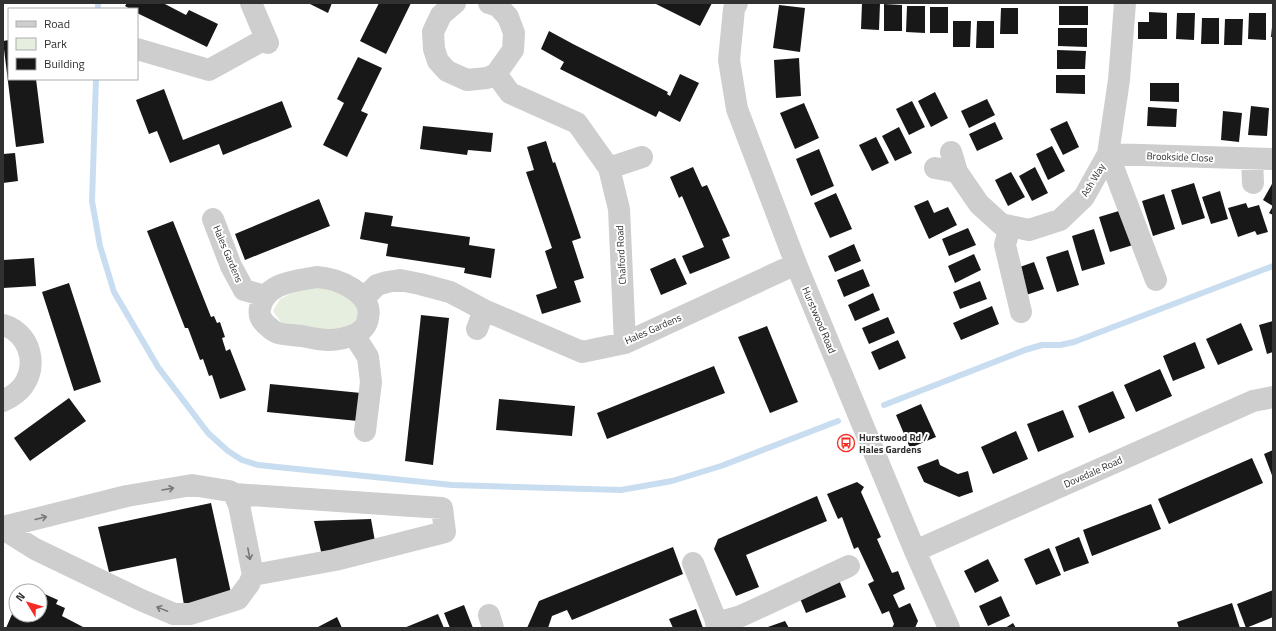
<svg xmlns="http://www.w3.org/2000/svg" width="1276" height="631" font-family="'Titillium Web',sans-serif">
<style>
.green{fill:#e6efdf}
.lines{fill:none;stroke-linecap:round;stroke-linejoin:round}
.stream{stroke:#c9ddf0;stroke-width:6}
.building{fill:#181818}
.minor{stroke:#cecece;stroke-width:22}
.oneway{stroke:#787878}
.labels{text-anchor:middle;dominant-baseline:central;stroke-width:4;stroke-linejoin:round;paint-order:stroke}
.street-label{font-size:10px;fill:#313131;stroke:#fff}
.poi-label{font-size:10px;font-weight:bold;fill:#313131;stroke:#fff;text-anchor:start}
</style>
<rect width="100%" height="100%" fill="#fff"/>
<!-- green -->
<path class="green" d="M312 283 337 291 355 301 360 323 328 331 282 324 273 311 280 299Z"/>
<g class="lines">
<!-- stream -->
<path class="stream" d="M98 9V3
M96 79 92 201 100 246 114 292 158 367 208 433 228 451 242 460 258 465 452 485 621 490 672 481 721 466 838 421
M884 405 1025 350 1042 345H1060L1074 342 1273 266"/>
</g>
<!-- building -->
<path class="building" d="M127 3H163L186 15 189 10 218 24 207 47 137 13V9H130L125 6Z
M308 3H332L328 13Z
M379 3H411L386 54 360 41Z
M654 3H712L700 26Z
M862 3H880L879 30 861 29Z
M884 4 902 5V31H884Z
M779 5 805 8 800 52 773 48Z
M907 6H925V33L906 32Z
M1059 6H1088V25H1059Z
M930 7H948V33H930Z
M1001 8H1018V34H1000Z
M1149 12 1167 13V39H1138V22H1149Z
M1177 13H1195L1194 40 1176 39Z
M1249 13H1266V40L1248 39Z
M1202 18H1219V44H1201Z
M1225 19H1243L1242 45H1224Z
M953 21H971L970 47H953Z
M977 21H994V48H976Z
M1272 27H1273V37H1271Z
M1058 28H1087V47L1058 46Z
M549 31 573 44 668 92 667 94 670 96 680 74 699 83 680 122 659 111 656 117 560 69 564 62 541 49Z
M9 40V79H36L44 143 16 147 3 41Z
M1057 50 1086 51 1085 69H1057Z
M358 57 382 68 361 111 368 114 347 157 323 145 344 103 337 99Z
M799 58 801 96 776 98 774 60Z
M1056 75H1085V94L1056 93Z
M1150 83H1179V102L1150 101Z
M164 89 183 140 282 101 292 127 223 155 219 144 170 163 157 131 149 134 136 100Z
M935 92 948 118 931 127 918 101Z
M987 99 995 115 969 128 961 111Z
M912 101 925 127 909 135 896 109Z
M804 103 819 138 795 149 780 113Z
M1251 106 1269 108 1267 136 1248 135Z
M1148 107 1177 109 1176 127 1147 126Z
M1223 111 1242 113 1239 142 1221 140Z
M1067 121 1079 147 1063 155 1050 129Z
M995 122 1003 139 977 151 969 134Z
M423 126 493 133 491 152 468 150 467 155 420 149Z
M899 127 912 153 895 161 882 136Z
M876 137 889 163 872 171 859 145Z
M546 141 553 163 555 162 581 238 572 241 584 278 574 281 581 302 542 314 536 295 557 288 545 251 552 248 526 172 534 170 527 147Z
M1052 146 1065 171 1048 180 1036 154Z
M819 149 834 186 811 196 796 159Z
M15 153 18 181 3 183V154Z
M693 167 702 187 707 185 730 236 722 239 730 258 690 274 682 256 704 247 682 196 679 198 670 177Z
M1035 167 1048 193 1032 201 1019 176Z
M1011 172 1025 197 1008 206 995 180Z
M1194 183 1205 218 1182 225 1171 190Z
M1272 184 1273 185V215L1269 213 1273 206 1263 200Z
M1220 191 1228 219 1211 224 1202 197Z
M836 193 852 229 830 238 814 203Z
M1164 194 1175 229 1153 236 1142 201Z
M319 199 330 226 245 260 235 234Z
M928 200 934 213 948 207 957 225 929 239 914 206Z
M1246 203 1248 208 1259 205 1268 232 1257 235 1255 231 1238 237 1228 208Z
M1122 210 1133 245 1110 252 1099 217Z
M365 212 393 216 391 226 470 237 469 245 495 249 491 278 464 273 465 268 386 256 388 244 360 239Z
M173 221 211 317 214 316 217 323 220 322 225 337 222 338 226 351 230 349 246 390 220 399 212 375 209 376 203 359 200 360 188 328H185L147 231Z
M968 228 976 245 949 256 942 239Z
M1094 229 1105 264 1082 271 1072 236Z
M854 244 861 261 835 272 828 256Z
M1068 250 1079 285 1057 292 1046 257Z
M974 254 981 270 955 283 948 266Z
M34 258 36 286 3 288V260Z
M675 258 687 284 661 295 650 269Z
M1034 262 1044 289 1026 295 1017 268Z
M863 269 870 286 844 297 837 280Z
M980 281 987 299 960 309 953 292Z
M69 283 101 382 74 391 42 292Z
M873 293 880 310 855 321 848 305Z
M992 306 999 324 961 340 953 323Z
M421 315 449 318 433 465 405 461Z
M888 317 895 333 869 344 862 328Z
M1273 321V352L1267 354 1259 325Z
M1241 323 1253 350 1218 365 1206 339Z
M767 326 798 402 770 413 738 337Z
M898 340 906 358 879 370 871 352Z
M1195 342 1205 368 1173 381 1163 356Z
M714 366 725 393 607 439 597 413Z
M1160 369 1172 396 1136 412 1124 385Z
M270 384 361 393 358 421 267 412Z
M1113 391 1125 418 1089 433 1078 406Z
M69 398 86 421 30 461 14 438Z
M499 399 575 406 572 436 496 430Z
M921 404 936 437 910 448 896 415Z
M1063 410 1074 437 1038 452 1027 424Z
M1016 431 1028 459 993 474 981 447Z
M1273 450V478L1264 454Z
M1252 458 1263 483 1169 524 1158 499Z
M938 459 940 465 958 474 968 471 973 492 959 497 924 482 917 467Z
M857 482 864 487 861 492 881 537 877 539 892 573 898 571 905 589 893 595 899 608 910 603 918 621 915 628H892L894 624 889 611 882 614 868 584 874 581 858 547 854 549 842 517 838 519 827 494Z
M817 496 827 521 746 555 759 587 736 596 714 549 718 539Z
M211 503 231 593 184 605 176 558 109 572 98 527Z
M1151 504 1161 529 1092 556 1083 530Z
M371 519 376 547 322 556 314 521Z
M1079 537 1089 563 1064 572 1055 547Z
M673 547 683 574 572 620 567 610 552 616 548 628H527L539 601Z
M1049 548 1061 575 1036 585 1024 559Z
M988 559 999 581 975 593 964 571Z
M839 580 846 597 806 613 799 596Z
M25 585 38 591H22Z
M1273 590V617L1246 628 1237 604Z
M40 592 58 600 56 604 65 608 62 616 85 628H6L16 605V615H40Z
M1001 596 1010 616 988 626 979 606Z
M1232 603 1240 628H1179L1177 622Z
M464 605 473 628H450L444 613Z
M696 609 703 628H673L669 619Z
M438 614 444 628H404Z
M337 617 342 628H318V627Z
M785 621 789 628H765Z
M1013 623 1016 628H1005Z"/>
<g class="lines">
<!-- minor -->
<path class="minor" d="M251 3 268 43
M455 3 441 15 433 32 434 49 438 61 447 71 467 80 487 78 496 74 513 50 514 33 508 17 498 6 489 3
M737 3 734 9 729 60 737 109 796 264 915 551 949 628
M137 49 209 70 265 39
M496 74 510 93 577 123 609 168 619 209 625 343
M951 152 957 172 979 204 1001 224 1029 230 1060 220 1084 197 1108 154 1119 80 1125 3
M1252 159 1253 183
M609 168 642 157
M935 168 957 172
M213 219 231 266 244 290 265 296
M1010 226 1005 245 1021 312
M317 277C337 278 374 293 368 318 367 326 363 330 356 334 349 337 338 340 329 340 320 340 311 338 302 336 294 335 285 335 278 333 275 332 272 330 270 328 263 323 258 317 260 308 266 282 296 281 317 277Z
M1156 280 1108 154 1272 159
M364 298 377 285 387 282 400 280 420 284 450 292 484 310 582 352 625 343 796 264
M3 325C7 326 11 328 14 330 32 343 36 368 23 386 18 393 11 397 3 401
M477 329 484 310
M354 335 368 357 371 382 365 431
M234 494 442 508 445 532 335 560 253 575
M3 527 127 496 192 485 229 491 234 494 239 505 253 575 249 584 238 599 190 614H174L141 600 35 549 3 529
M915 551 1253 401 1273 397
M693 563 719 628
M489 615 493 628
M716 623 741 616 849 566"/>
</g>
<!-- one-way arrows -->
<defs><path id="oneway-shaft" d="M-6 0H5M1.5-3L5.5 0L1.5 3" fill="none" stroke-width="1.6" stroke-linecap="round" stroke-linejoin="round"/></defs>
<g class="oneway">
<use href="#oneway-shaft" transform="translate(168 489) rotate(-10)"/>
<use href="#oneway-shaft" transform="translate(41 518) rotate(-14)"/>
<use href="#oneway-shaft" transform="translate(249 554) rotate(79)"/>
<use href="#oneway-shaft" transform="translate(162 609) rotate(-158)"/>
</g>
<!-- icons -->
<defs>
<g id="bus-ring" transform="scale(0.9)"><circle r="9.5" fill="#fff" stroke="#f72b25" stroke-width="1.5"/><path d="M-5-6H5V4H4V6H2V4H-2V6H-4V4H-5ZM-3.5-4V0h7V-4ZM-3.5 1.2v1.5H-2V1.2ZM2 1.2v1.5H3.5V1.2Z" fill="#f72b25"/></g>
</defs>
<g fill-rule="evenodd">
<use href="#bus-ring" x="846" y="443"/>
</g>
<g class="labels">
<!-- street labels -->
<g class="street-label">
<text transform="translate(1180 157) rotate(2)">Brookside Close</text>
<text transform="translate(1093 180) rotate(-59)">Ash Way</text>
<text transform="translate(228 254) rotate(67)">Hales Gardens</text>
<text transform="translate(621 255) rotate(-93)">Chalford Road</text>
<text transform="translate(819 320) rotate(67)">Hurstwood Road</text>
<text transform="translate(653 329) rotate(-24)">Hales Gardens</text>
<text transform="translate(1093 472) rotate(-24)">Dovedale Road</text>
</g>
<!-- poi labels -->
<g class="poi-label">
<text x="859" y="437">Hurstwood Rd /<tspan x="859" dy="12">Hales Gardens</tspan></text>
</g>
</g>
<!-- border -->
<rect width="1276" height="631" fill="none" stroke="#313131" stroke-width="8"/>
<!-- legend -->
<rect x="8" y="8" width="130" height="72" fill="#ffffff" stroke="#adadad"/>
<rect x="16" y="21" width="20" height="6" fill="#cecece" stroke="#adadad"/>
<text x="44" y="28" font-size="12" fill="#313131">Road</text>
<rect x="16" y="38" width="20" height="12" fill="#e6efdf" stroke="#adadad"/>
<text x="44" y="48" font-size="12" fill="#313131">Park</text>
<rect x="16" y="58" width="20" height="12" fill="#181818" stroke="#adadad"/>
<text x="44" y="68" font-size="12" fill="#313131">Building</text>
<!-- north arrow -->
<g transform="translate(28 603) rotate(308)"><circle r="19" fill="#ffffff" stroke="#adadad"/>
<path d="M0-3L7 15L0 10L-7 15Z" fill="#f72b25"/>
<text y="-6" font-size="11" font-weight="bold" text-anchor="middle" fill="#313131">N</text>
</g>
</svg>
